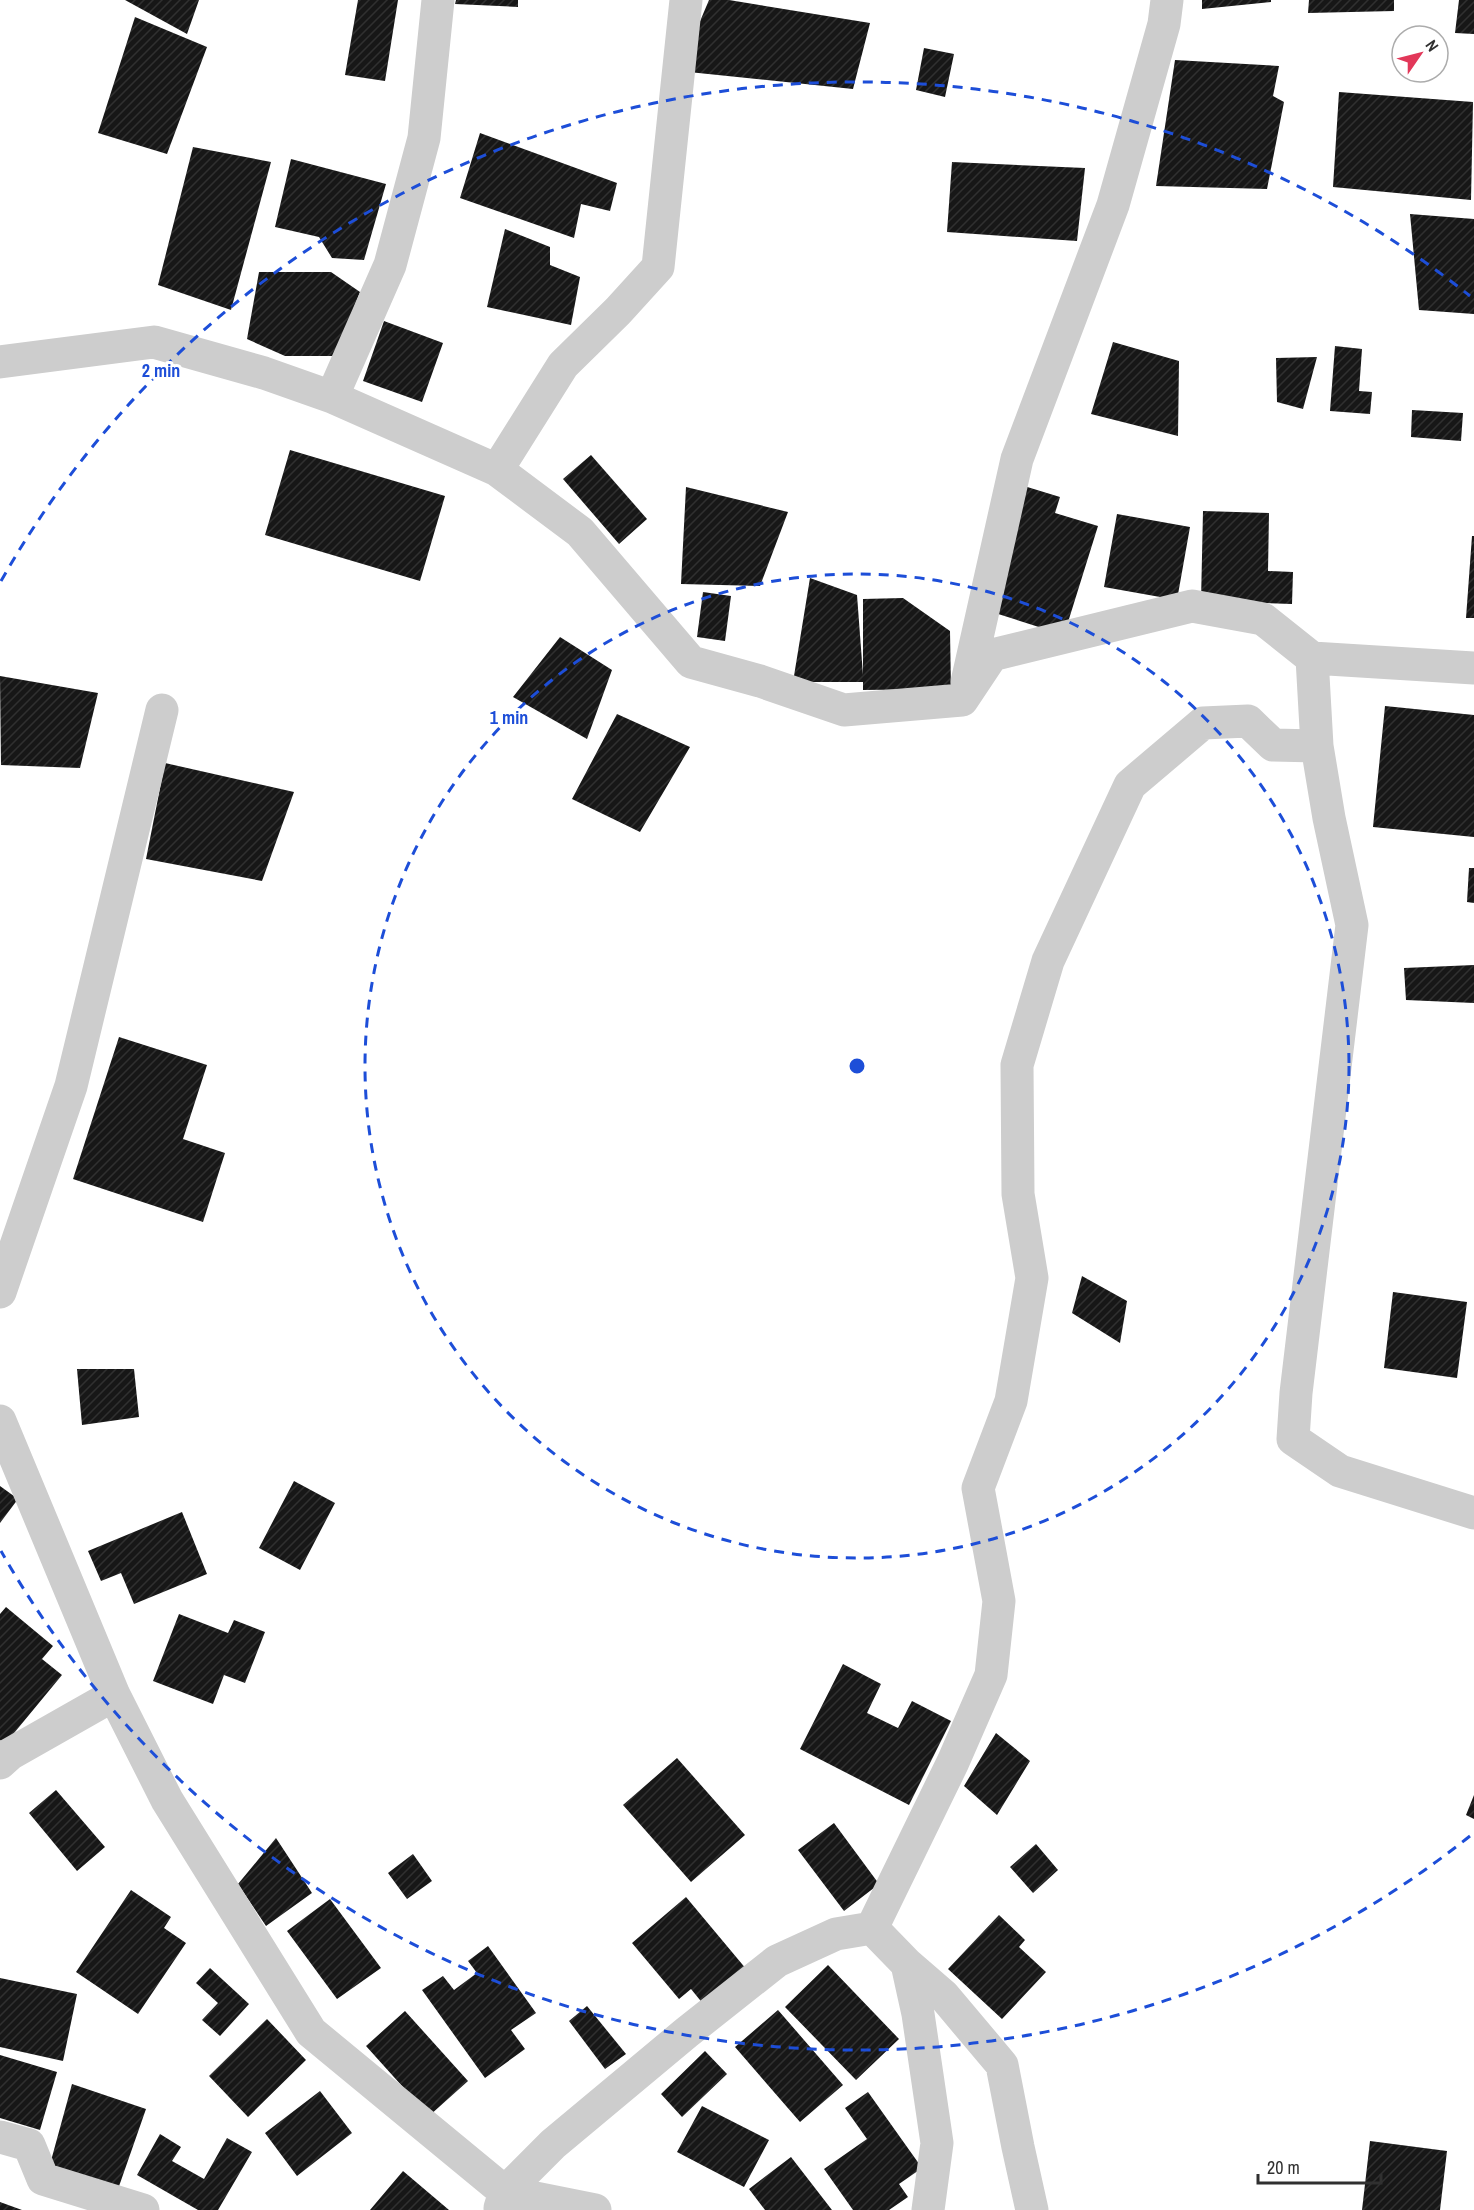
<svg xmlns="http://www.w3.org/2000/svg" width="1474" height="2210" font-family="'Archivo Narrow',sans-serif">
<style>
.building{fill:url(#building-hatch)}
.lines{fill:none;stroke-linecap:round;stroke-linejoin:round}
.minor{stroke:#cdcdcd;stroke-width:33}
.ring{fill:none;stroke:#1d4ed8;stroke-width:3;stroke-dasharray:10 8}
.centre{fill:#1d4ed8;stroke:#fff;stroke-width:3}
.ring-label{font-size:18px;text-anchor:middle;font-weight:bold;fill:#1d4ed8;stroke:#fff;stroke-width:6;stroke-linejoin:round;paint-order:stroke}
</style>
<defs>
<pattern id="building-hatch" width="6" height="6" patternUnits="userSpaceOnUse" patternTransform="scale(1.5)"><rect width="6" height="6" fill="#171717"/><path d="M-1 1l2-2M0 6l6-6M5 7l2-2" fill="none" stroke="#303030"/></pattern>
</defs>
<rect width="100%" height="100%" fill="#fff"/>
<!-- building -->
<path class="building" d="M125 0H199L187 34Z
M358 0H398L385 81 345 75Z
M456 0H518V7L455 4Z
M709 0H729L870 23 853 89 679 71Z
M1202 0H1271V2L1202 9Z
M1309 0H1394V11L1308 13Z
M1459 0H1474V34L1455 33Z
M135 17 207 47 167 154 98 133Z
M924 48 954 54 945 97 916 90Z
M1175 60 1279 66 1273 96 1284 102 1267 189 1156 186Z
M1339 92 1473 102 1471 200 1333 187Z
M480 133 617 183 610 211 581 204 574 238 460 198Z
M193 147 271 162 231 310 158 285Z
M291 159 386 184 364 260 332 258 319 237 275 227Z
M952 162 1085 168 1077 241 947 232Z
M1410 214 1474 219V314L1419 310Z
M505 229 550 247V265L580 277 571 325 487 307Z
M259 272H331L360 292 335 356H285L247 339Z
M384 321 443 343 422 402 363 381Z
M1113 342 1179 361 1178 436 1091 414Z
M1335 346 1362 349 1359 391 1372 392 1370 414 1330 411Z
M1317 357 1303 409 1277 402 1276 358Z
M1412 410 1463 413 1461 441 1411 437Z
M290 450 445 496 420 581 265 535Z
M591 455 647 519 619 544 563 479Z
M1024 486 1060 497 1055 513 1098 526 1064 635 995 613Z
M686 487 788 512 760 586 681 584Z
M1203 511 1269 513 1268 571 1293 572 1292 604 1201 601Z
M1117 514 1190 527 1177 600 1104 587Z
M1472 536H1474V618H1466Z
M810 578 857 595 863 675V599L903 598 950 631 951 689 863 690V682H793Z
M703 592 731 596 725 641 697 637Z
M560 637 612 670 587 739 513 697Z
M0 676 98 693 80 768 1 765Z
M1385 706 1474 715V837L1373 827Z
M617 714 690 747 640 832 572 799Z
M165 763 294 792 262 881 146 859Z
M1469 868H1474V903L1467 902Z
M1474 965V1003L1406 1000 1404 968Z
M119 1037 207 1065 183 1139 225 1153 203 1222 73 1179Z
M1082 1276 1127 1301 1120 1343 1072 1313Z
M1393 1292 1467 1302 1457 1378 1384 1368Z
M77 1369H134L139 1417 82 1425Z
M294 1481 335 1503 300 1570 259 1548Z
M0 1486 18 1499 0 1523Z
M182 1512 207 1574 134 1604 121 1573 101 1581 88 1551Z
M6 1607 53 1646 42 1659 62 1675 5 1744 0 1740V1614Z
M179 1614 228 1633 234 1620 265 1632 245 1683 224 1675 213 1704 153 1681Z
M843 1664 881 1684 867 1713 898 1728 912 1701 951 1721 909 1805 800 1749Z
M996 1733 1030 1761 997 1815 964 1786Z
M677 1758 745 1835 691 1882 623 1805Z
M56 1790 105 1847 77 1871 29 1813Z
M1474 1795V1819L1466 1815Z
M834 1823 879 1884 844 1911 798 1850Z
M276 1838 312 1893 266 1926 238 1884Z
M1036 1844 1058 1870 1033 1893 1010 1867Z
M413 1854 432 1881 407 1899 388 1873Z
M131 1890 171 1917 164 1928 186 1943 138 2014 76 1972Z
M686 1897 747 1970 704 2005 691 1989 679 1999 632 1943Z
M330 1899 381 1968 337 1999 287 1931Z
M999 1915 1025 1940 1019 1947 1046 1972 1002 2019 948 1969Z
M488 1946 536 2013 511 2030 525 2049 485 2078 422 1990 443 1976 454 1990 477 1973 468 1961Z
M828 1965 899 2039 856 2080 785 2007Z
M210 1968 249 2004 220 2036 202 2020 218 2003 196 1983Z
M0 1978 77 1994 63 2061 0 2047Z
M587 2006 626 2054 605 2069 569 2021Z
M778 2010 843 2085 800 2122 735 2047Z
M405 2011 468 2081 429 2116 366 2046Z
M267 2019 306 2060 248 2117 209 2076Z
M705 2051 727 2074 682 2117 661 2094Z
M0 2055 57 2072 40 2130 0 2118Z
M72 2084 146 2109 117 2192 49 2168Z
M320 2091 352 2133 297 2176 265 2133Z
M868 2092 922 2168 899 2184 908 2197 889 2210H853L824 2169 867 2139 845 2108Z
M702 2106 769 2140 744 2187 677 2152Z
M160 2134 181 2147 172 2161 204 2179 227 2138 252 2152 218 2210H198L137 2175Z
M1370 2141 1447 2151 1440 2210H1362Z
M791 2157 832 2210H765L749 2189Z
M403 2171 449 2210H370Z
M0 2202 22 2210H0Z"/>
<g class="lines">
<!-- minor -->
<path class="minor" d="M0 362 154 342 264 373 332 397 497 470 580 532 691 662 760 681 844 710 962 700 992 655 1192 606 1263 619 1312 658 1317 746 1329 818 1352 925 1296 1393 1293 1439 1340 1471 1474 1513
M332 397 390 265 424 138 438 0
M497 470 563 365 618 311 658 267 686 0
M1312 658 1474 668
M967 682 1017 459 1113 205 1164 24 1167 0
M0 1292 71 1086 162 710
M0 1421 114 1695 167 1800 311 2032 505 2192 595 2210
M0 1763 10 1754 114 1695
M872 1928 953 1762 991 1675 999 1601 978 1488 1011 1401 1032 1278 1018 1194 1017 1065 1048 961 1130 785 1203 723 1248 721 1273 745 1317 746
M907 1964 944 1996 1002 2065 1018 2147 1032 2210
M0 2137 29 2145 43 2179 143 2210
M500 2208 505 2192 553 2144 686 2033 777 1961 836 1934 872 1928 907 1964 918 2014 937 2143 928 2210"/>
</g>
<!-- distance rings -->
<g class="ring">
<circle cx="857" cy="1066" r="492"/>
<path d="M1470 1836A984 984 0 0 1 1 1551M1 581A984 984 0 0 1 1470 296"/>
</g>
<circle cx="857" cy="1066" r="9" class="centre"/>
<g class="ring-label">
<text x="161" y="377">2 min</text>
<text x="509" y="724">1 min</text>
</g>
<!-- north arrow -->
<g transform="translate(1420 54) rotate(55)"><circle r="28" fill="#ffffff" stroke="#acacac" stroke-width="1.5"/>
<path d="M0-4.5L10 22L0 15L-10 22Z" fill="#e23759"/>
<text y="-9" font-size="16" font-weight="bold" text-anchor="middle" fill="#303030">N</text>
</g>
<!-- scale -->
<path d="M1258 2174v9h123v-9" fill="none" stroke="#303030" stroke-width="3"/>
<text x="1267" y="2174" font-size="18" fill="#303030" stroke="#ffffff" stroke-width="4.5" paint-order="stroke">20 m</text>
</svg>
